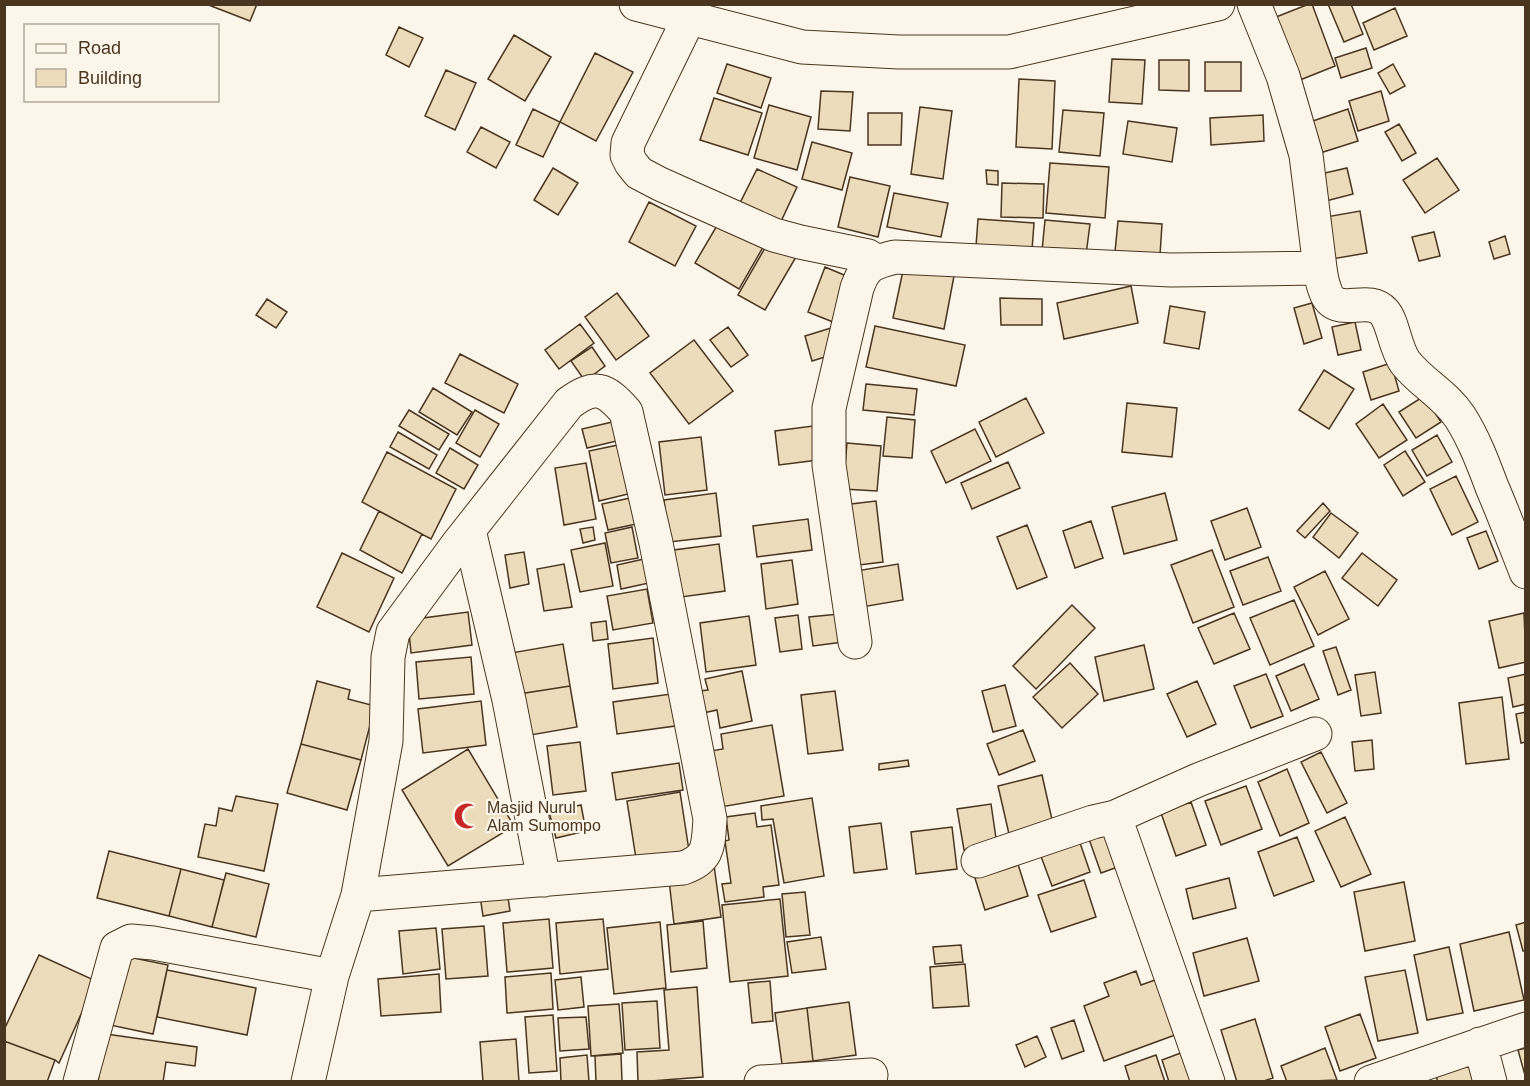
<svg xmlns="http://www.w3.org/2000/svg" width="1530" height="1086" font-family="Arial,sans-serif">
<style>
.building{fill:#ecdcbc;stroke:#4a3520;stroke-width:1.5}
.lines{fill:none;stroke-linecap:round;stroke-linejoin:round}
.minor-casing{stroke:#4a3520;stroke-width:35}
.minor{stroke:#fbf6e9;stroke-width:33}
.labels{text-anchor:middle;dominant-baseline:central;stroke-width:4.5;stroke-linejoin:round;paint-order:stroke}
.poi-label{font-size:16px;fill:#4a3520;stroke:#fbf6e9;text-anchor:start}
</style>
<rect width="100%" height="100%" fill="#fbf6e9"/>
<!-- building -->
<path class="building" d="M206 4H257L250 21Z
M1309 4H1312L1335 66 1295 82 1271 19Z
M1328 4H1351L1363 34 1344 42Z
M1395 8 1407 36 1374 50 1363 23Z
M399 27 423 38 409 67 386 55Z
M514 35 551 57 525 101 488 79Z
M1366 48 1372 68 1341 78 1335 58Z
M595 53 633 72 596 141 560 122Z
M1112 59 1145 60 1142 104 1109 102Z
M1159 60H1189V91L1159 90Z
M1205 62H1241V91H1205Z
M727 64 771 78 761 108 717 93Z
M1393 64 1405 86 1390 94 1378 73Z
M446 70 476 83 455 130 425 116Z
M1019 79 1055 81 1052 149 1016 147Z
M821 91 853 92 850 131 818 129Z
M1381 91 1389 121 1358 131 1349 101Z
M714 98 762 113 748 155 700 140Z
M769 105 811 117 797 170 754 158Z
M920 107 952 111 943 179 911 174Z
M533 109 560 122 543 157 516 145Z
M1348 109 1358 141 1317 154 1307 123Z
M1063 110 1104 113 1100 156 1059 152Z
M868 113H902L901 145H868Z
M1263 115 1264 141 1211 145 1210 118Z
M1128 121 1177 128 1172 162 1123 154Z
M1399 124 1416 153 1402 161 1385 132Z
M481 127 510 142 496 168 467 152Z
M812 142 852 153 842 190 802 179Z
M1437 158 1459 190 1425 213 1403 180Z
M1050 163 1109 167 1105 218 1046 213Z
M553 168 578 183 558 215 534 200Z
M1347 168 1353 194 1322 202 1316 175Z
M757 169 797 187 777 230 736 211Z
M986 170 998 171V185L987 184Z
M850 177 890 186 878 237 838 227Z
M1002 183 1044 184 1043 218 1001 217Z
M894 193 948 203 941 237 887 227Z
M649 202 696 226 675 266 629 242Z
M1360 211 1367 253 1326 260 1320 218Z
M722 217 766 242 739 289 695 263Z
M978 219 1034 223 1032 250 976 246Z
M1045 220 1090 224 1086 255 1042 251Z
M1118 221 1162 224 1160 255 1115 252Z
M1434 232 1440 256 1419 261 1412 237Z
M1505 236 1510 254 1494 259 1489 242Z
M769 241 796 257 765 310 738 295Z
M904 266 954 276 944 329 893 318Z
M825 267 856 280 838 324 808 312Z
M1131 286 1138 323 1064 339 1057 303Z
M617 293 649 336 616 360 585 317Z
M1000 298 1042 299V325H1001Z
M267 299 287 312 276 328 256 315Z
M1312 303 1322 338 1304 344 1294 308Z
M1170 306 1205 312 1199 349 1164 343Z
M1355 322 1361 350 1338 355 1332 327Z
M580 324 594 343 559 369 545 350Z
M875 326 965 345 956 386 866 367Z
M728 327 748 355 731 367 710 340Z
M831 328 838 353 812 361 805 336Z
M694 340 733 391 689 424 650 373Z
M592 347 605 366 585 381 571 361Z
M460 354 518 384 504 413 445 383Z
M1391 363 1399 391 1371 400 1363 372Z
M1324 370 1354 389 1329 429 1299 410Z
M866 384 917 389 914 415 863 410Z
M433 388 472 412 457 435 419 412Z
M1424 396 1441 422 1416 438 1399 412Z
M1026 398 1044 433 996 457 979 422Z
M1127 403 1177 408 1172 457 1122 452Z
M1383 404 1407 440 1379 458 1356 424Z
M409 410 449 434 439 450 399 426Z
M475 410 499 424 480 457 456 443Z
M887 417 915 420 912 458 883 456Z
M621 420 625 439 587 448 582 429Z
M813 426 818 460 779 465 775 431Z
M975 429 991 461 946 483 931 451Z
M398 432 437 455 429 469 390 447Z
M1437 435 1452 462 1427 476 1412 450Z
M701 437 707 490 665 495 659 442Z
M847 443 881 446 877 491 843 489Z
M618 445 628 494 599 501 589 451Z
M450 448 478 465 464 489 436 473Z
M1405 451 1425 482 1403 496 1384 465Z
M387 452 456 489 431 539 362 502Z
M1008 462 1020 488 972 509 961 483Z
M586 463 596 519 564 525 555 468Z
M1456 476 1478 522 1452 535 1430 489Z
M716 493 721 536 669 542 664 500Z
M1165 493 1177 540 1124 554 1112 507Z
M635 497 641 523 608 530 602 504Z
M876 501 883 562 859 565 851 504Z
M1323 503 1330 511 1305 538 1297 531Z
M1247 508 1261 547 1225 560 1211 521Z
M379 511 422 534 402 573 360 550Z
M1331 513 1358 533 1339 558 1313 537Z
M808 519 812 550 757 557 753 526Z
M1091 521 1103 558 1075 568 1063 531Z
M1027 525 1047 577 1017 589 997 537Z
M593 527 595 540 583 543 580 529Z
M632 527 638 558 611 563 605 533Z
M1486 531 1498 561 1479 569 1467 538Z
M605 543 613 586 580 592 571 550Z
M719 544 725 591 681 597 674 550Z
M1212 550 1234 607 1193 623 1171 565Z
M524 552 529 584 510 588 505 555Z
M342 553 394 578 369 632 317 607Z
M1362 553 1397 580 1378 606 1342 578Z
M1268 557 1281 591 1243 605 1230 571Z
M644 559 649 583 621 589 617 565Z
M792 560 798 604 766 609 761 564Z
M564 564 572 607 544 611 537 569Z
M898 564 903 600 862 607 856 571Z
M1325 571 1349 619 1318 635 1294 587Z
M647 589 653 623 613 630 607 596Z
M1294 600 1314 646 1270 665 1250 618Z
M1072 605 1095 628 1036 689 1013 666Z
M468 612 472 645 411 653 408 620Z
M1234 613 1250 649 1214 664 1198 628Z
M1524 613 1526 662 1499 668 1489 621Z
M839 614 843 642 813 646 809 617Z
M798 615 802 649 780 652 775 618Z
M749 616 756 665 706 672 700 623Z
M606 621 608 639 593 641 591 623Z
M653 638 658 683 613 689 608 644Z
M563 644 570 686 519 694 511 653Z
M1144 645 1154 689 1104 701 1095 657Z
M1336 647 1351 690 1338 695 1323 651Z
M471 657 474 694 419 699 416 662Z
M1070 663 1098 694 1062 728 1033 697Z
M1304 664 1319 699 1291 711 1276 676Z
M742 671 752 721 720 728 717 710 703 713 699 691 708 690 705 679Z
M1375 672 1381 713 1361 716 1355 675Z
M1266 674 1283 716 1251 728 1234 686Z
M1526 674V704L1513 707 1508 678Z
M317 681 350 690 348 699 375 706 361 760 301 744Z
M1197 681 1216 724 1187 737 1167 694Z
M1005 685 1016 726 993 732 982 691Z
M570 686 577 727 525 736 519 694Z
M835 691 843 750 808 754 801 695Z
M671 694 675 726 617 734 613 702Z
M1502 697 1509 759 1466 764 1459 703Z
M481 701 486 745 423 753 418 709Z
M1526 712V742L1521 743 1516 714Z
M772 725 784 796 715 808 705 752 723 749 721 734Z
M1023 730 1035 761 999 775 987 744Z
M1372 740 1374 769 1355 771 1352 742Z
M580 742 586 791 553 795 547 746Z
M301 744 361 760 347 810 287 793Z
M468 749 514 826 448 866 402 790Z
M1321 752 1347 803 1327 813 1301 762Z
M908 760 909 766 879 770V764Z
M679 763 683 790 616 800 612 773Z
M1287 769 1309 823 1280 836 1258 782Z
M1042 775 1053 824 1009 834 998 786Z
M1246 786 1262 829 1221 845 1205 801Z
M680 792 690 857 637 865 627 801Z
M236 796 278 804 264 871 198 857 205 824 216 826 219 808 232 811Z
M812 798 824 876 784 883 773 819 762 820 761 806Z
M1191 802 1206 845 1176 856 1161 813Z
M991 804 997 845 964 850 957 809Z
M581 805 586 831 556 838 549 812Z
M755 813 757 827 771 825 779 885 763 887 764 897 725 902 722 884 731 883 725 841 729 840 726 817Z
M1345 817 1371 874 1341 887 1315 831Z
M881 823 887 869 854 873 849 827Z
M952 827 957 869 916 874 911 832Z
M1117 829 1129 863 1101 873 1089 839Z
M1078 837 1090 872 1052 886 1039 851Z
M1297 837 1314 881 1274 896 1258 852Z
M109 851 181 869 169 916 97 898Z
M1017 861 1028 896 985 910 974 875Z
M714 865 721 917 674 924 668 871Z
M181 869 224 880 212 927 169 916Z
M226 873 269 884 256 937 212 927Z
M1229 878 1236 908 1193 919 1186 889Z
M1084 880 1096 917 1051 932 1038 895Z
M1404 882 1415 941 1365 951 1354 892Z
M506 885 510 911 483 916 479 889Z
M805 892 810 935 786 937 782 894Z
M780 899 788 976 730 982 722 905Z
M549 919 553 968 507 972 503 923Z
M603 919 608 969 560 974 556 923Z
M703 921 707 968 671 972 667 925Z
M660 922 666 988 614 994 607 928Z
M1526 922V950L1523 951 1516 925Z
M484 926 488 976 446 979 442 929Z
M436 928 440 969 403 974 399 931Z
M1509 932 1524 1000 1474 1011 1460 944Z
M821 937 826 969 792 973 787 942Z
M1247 938 1259 981 1204 996 1193 953Z
M961 945 963 962 935 964 933 947Z
M1449 947 1463 1013 1427 1020 1414 955Z
M39 955 96 981 59 1063 55 1060 4 1041V1030Z
M124 956 168 965 153 1034 110 1025Z
M965 964 969 1006 933 1008 930 967Z
M167 970 256 988 247 1035 157 1017Z
M1405 970 1418 1033 1378 1041 1365 977Z
M1136 971 1141 985 1155 980 1175 1035 1104 1061 1084 1006 1109 996 1104 983Z
M551 973 553 1009 507 1013 505 977Z
M439 974 441 1012 381 1016 378 979Z
M581 977 584 1007 558 1010 555 980Z
M770 981 773 1021 752 1023 748 983Z
M697 987 703 1077 638 1082 637 1052 669 1050 664 990Z
M657 1001 660 1048 625 1050 622 1003Z
M849 1002 856 1055 813 1061 807 1008Z
M619 1004 623 1053 591 1056 588 1006Z
M807 1008 813 1061 782 1064 775 1013Z
M1360 1014 1376 1058 1340 1071 1325 1027Z
M553 1015 557 1071 529 1073 525 1017Z
M586 1017 589 1049 560 1051 558 1018Z
M1255 1019 1273 1078 1261 1082H1237L1221 1030Z
M1074 1020 1084 1051 1062 1059 1051 1028Z
M106 1034 197 1047 195 1066 166 1062 163 1082H98Z
M1037 1036 1046 1057 1025 1067 1016 1045Z
M516 1039 519 1082H483L480 1042Z
M4 1041 55 1060 47 1082H4Z
M1325 1048 1337 1080 1287 1082 1281 1066Z
M1526 1048V1079L1518 1050Z
M1186 1051 1197 1082H1169L1162 1060Z
M621 1054 622 1082H596L595 1056Z
M587 1055 589 1082H561L560 1058Z
M1156 1055 1165 1082H1130L1125 1066Z
M1472 1064 1477 1082H1438L1436 1076Z"/>
<g class="lines">
<!-- minor casing -->
<g class="minor-casing">
<path id="minor" d="M636 4 802 47 899 52H1009L1218 4
M689 18 628 143 627 155 631 163 639 173 660 184 774 235 800 242 868 256 877 262
M1320 268C1321 275 1322 283 1325 290 1335 321 1367 293 1384 312 1393 322 1395 348 1405 362 1421 383 1444 393 1460 417 1474 439 1483 463 1492 487 1504 515 1515 544 1526 572
M469 530 509 700 544 880
M855 642 829 465V408L857 288C865 265 872 263 895 257L1171 270 1320 268 1306 155 1283 76 1254 4
M978 861 1093 822 1115 817
M1480 1044 1490 1082
M80 1082 117 948 131 941 153 943 332 976
M308 1082 332 976 358 895 386 741 388 657 393 632 457 545 569 403C595 384 605 388 626 412L656 543 710 819C708 845 710 859 683 868L358 895
M761 1082 871 1075
M1208 1082 1115 817 1198 780 1315 734
M1371 1082 1526 1029"/>
</g>
<!-- minor -->
<use href="#minor" class="minor"/>
</g>
<!-- icons -->
<defs>
<g id="mosque-bare" transform="scale(2.07)"><path d="M3.5-4.9A6 6 0 1 0 3.5 4.9A5 5 0 1 1 3.5-4.9Z" fill="#c62828" stroke="#fbf6e9" stroke-width="2.5" paint-order="stroke"/></g>
</defs>
<g fill-rule="evenodd">
<use href="#mosque-bare" x="467" y="816"/>
</g>
<g class="labels">
<!-- poi labels -->
<g class="poi-label">
<text x="487" y="807">Masjid Nurul<tspan x="487" dy="18">Alam Sumompo</tspan></text>
</g>
</g>
<!-- border -->
<rect width="1530" height="1086" fill="none" stroke="#4a3520" stroke-width="12"/>
<!-- legend -->
<rect x="24" y="24" width="195" height="78" fill="#fbf6e9" stroke="#b4a999" stroke-width="1.5"/>
<rect x="36" y="44" width="30" height="9" fill="#fbf6e9" stroke="#b4a999" stroke-width="1.5"/>
<text x="78" y="54" font-size="18" fill="#4a3520">Road</text>
<rect x="36" y="69" width="30" height="18" fill="#ecdcbc" stroke="#b4a999" stroke-width="1.5"/>
<text x="78" y="84" font-size="18" fill="#4a3520">Building</text>
</svg>
